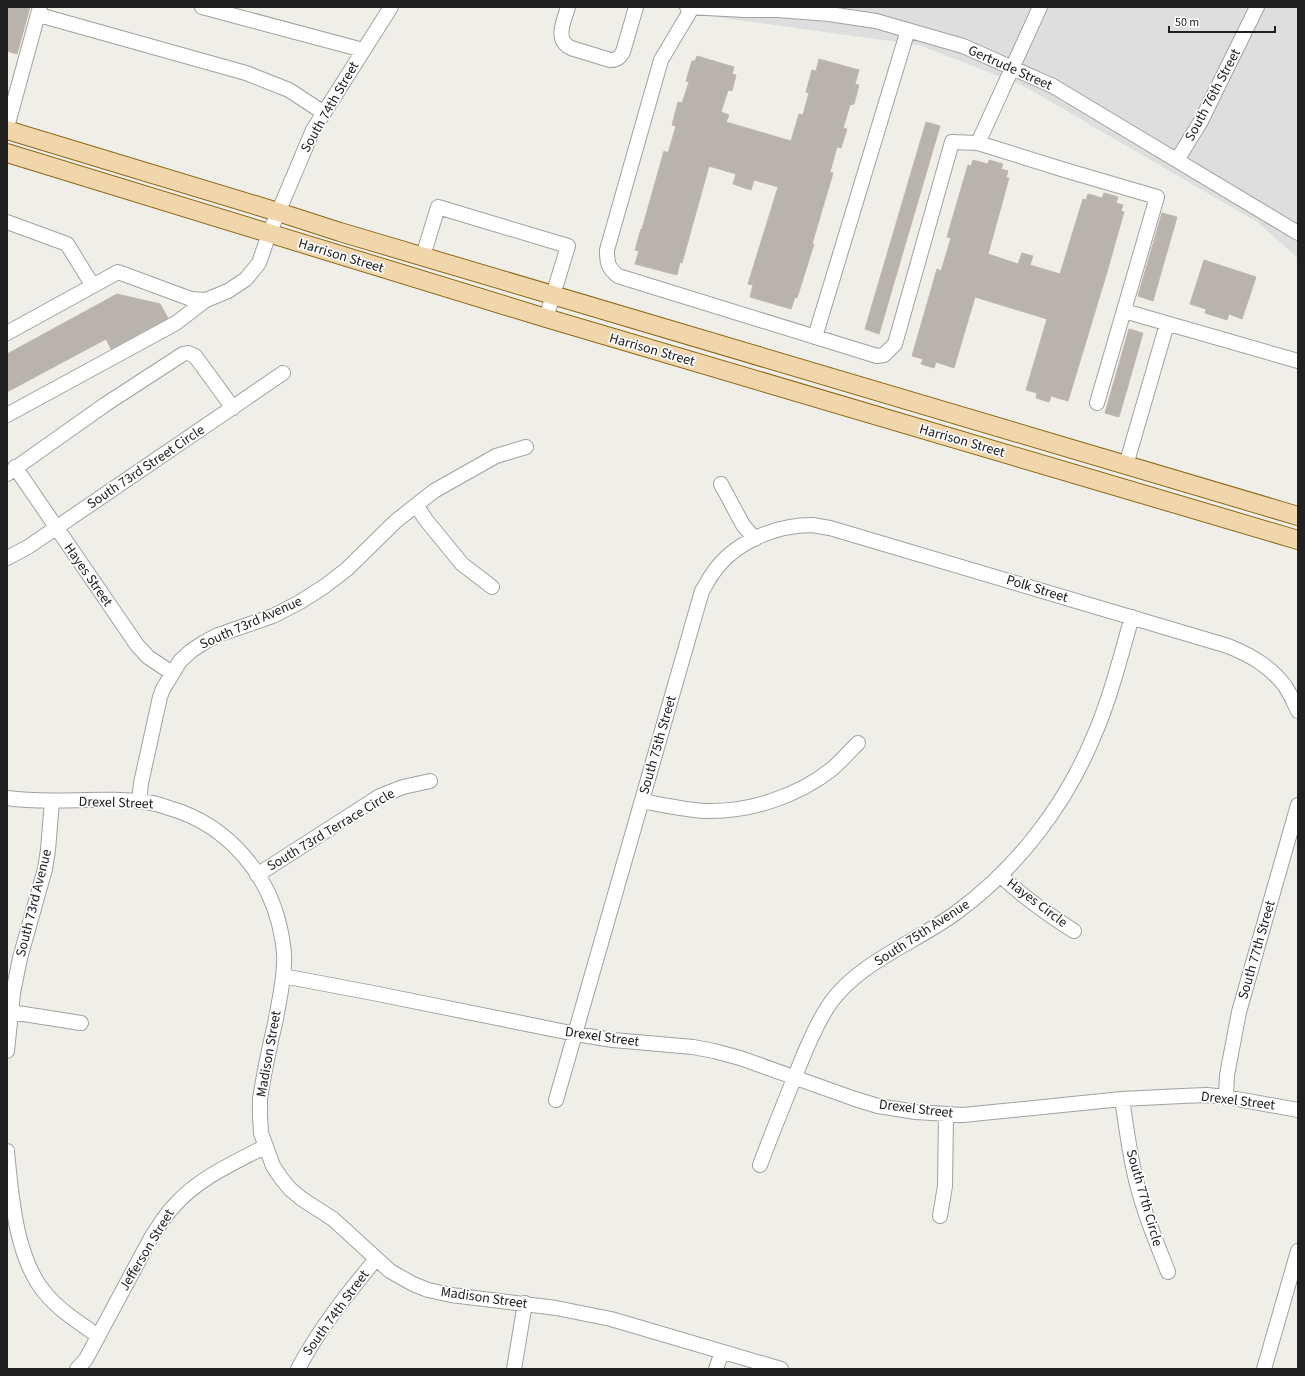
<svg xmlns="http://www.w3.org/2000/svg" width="1305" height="1376" font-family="'Source Sans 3',sans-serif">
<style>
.residential{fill:#dedede}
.building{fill:#b9b3ae;stroke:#c0b6ac}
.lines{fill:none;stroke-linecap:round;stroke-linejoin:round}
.minor-casing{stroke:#a1a1a1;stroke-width:16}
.major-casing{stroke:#8a6813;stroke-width:20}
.minor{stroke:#fff;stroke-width:14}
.major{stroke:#f1d6ac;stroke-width:18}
.labels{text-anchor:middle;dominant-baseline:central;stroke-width:3.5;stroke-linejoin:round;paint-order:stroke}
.street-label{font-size:14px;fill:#202020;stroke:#fff}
</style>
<rect width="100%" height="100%" fill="#f0eee8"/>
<!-- residential -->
<path class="residential" d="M672 7H1298V258L1257 222 1022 85 919 45 716 17Z"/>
<!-- building -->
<path class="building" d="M7 7H30L17 54 7 51Z
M697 56 734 67 732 74 736 75 732 91 728 90 721 112 729 115 726 122 791 141 799 114 803 115 809 93 806 92 812 70 816 71 819 59 859 70 855 84 859 85 854 104 850 105 843 128 847 129 841 148 837 147 830 172 833 173 812 244H814L797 298 795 297 791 309 750 297 753 285 748 284 778 187 754 180 751 190 733 184 736 174 709 166 682 263 680 262 677 275 635 264 639 251 635 250 641 229H642L664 151 668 153 676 126 672 125 678 102 682 103 689 82 686 81 692 61H695Z
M926 122 940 126 879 334 865 329Z
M973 160 988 164 989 160 1003 164 1001 169 1008 171 1006 178H1009L988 254 1018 264 1022 253 1033 256 1030 265 1060 274 1083 199 1086 200 1088 194 1102 198 1104 193 1118 197 1116 203 1123 205 1121 211 1124 212 1107 272 1068 401 1051 396 1049 402 1036 398 1037 393 1026 390 1047 319 975 297 954 368 936 362 934 368 921 364 923 359 912 356 937 269 941 271 945 258 951 238 947 237 968 165 971 166Z
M1162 213 1177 217 1153 301 1138 296Z
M1204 260 1256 277 1242 319 1229 314 1227 320 1205 313 1206 309 1190 304Z
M117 294 160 304 168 318 111 349 106 339 7 392V354Z
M1129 329 1143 333 1119 417 1105 413Z"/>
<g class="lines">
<!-- minor casing -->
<g class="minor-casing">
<path id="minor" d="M202 7 363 50
M568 7C564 21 554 40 571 48L610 60C617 60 619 58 623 52L636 7
M687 7 745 10H778L829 14 876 21 963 46 1053 86 1298 233
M692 8 661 60 607 250C607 263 608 268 618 276L877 356 884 355 895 344 952 142 978 143 1040 7
M39 15 246 73 289 90 324 113
M7 127 40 7
M978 143 1068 171 1157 197 1097 403
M1177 160 1201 121 1257 7
M7 222 67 244 93 286
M423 256 438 207 568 246 546 318
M1124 311 1298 361
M7 333 118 272 191 299 206 300 228 291 246 279 259 263 269 234 313 130 391 7
M815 337 908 30
M7 415 176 323 206 300
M1126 465 1167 324
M15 467 137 645 148 657 172 673
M7 474 106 404 183 354 188 353 195 356 233 408
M721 484 743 525 755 539
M416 505 426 520 462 564 492 587
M7 558 28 547 283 373
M7 798C55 805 104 795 152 803 158 804 164 806 169 808 229 825 272 877 282 938 283 946 285 954 284 962 284 981 279 1000 276 1019 270 1045 264 1072 260 1099V1116L261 1133 273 1166 281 1178 290 1189 302 1199 333 1219 390 1271 413 1284 428 1290 451 1295 556 1308 611 1319 781 1369
M642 801C663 805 685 810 706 811 750 812 798 796 832 769 841 761 850 751 858 743
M139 802 141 783 160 697 163 689 180 661 191 651 203 643 218 635 273 616 300 602 325 586 347 569 396 521 434 491 496 456 526 447
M257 875 380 796 403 787 430 781
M1000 875C1023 897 1047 914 1074 931
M283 976 373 993 576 1034 613 1040 693 1047 714 1051 740 1058 855 1099 878 1106 916 1112 963 1115 1122 1099 1182 1096 1207 1095 1226 1097 1298 1110
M11 1012 81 1023
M7 1051 13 993 20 958 45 869 48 850 52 801
M1226 1097 1227 1075 1239 1012 1298 805
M1122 1099C1126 1125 1129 1150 1135 1176 1142 1208 1156 1241 1168 1272
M556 1100 702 591C706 585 709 578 713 573 734 542 776 525 812 525 818 526 824 527 830 528L1228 646C1250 655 1270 666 1285 686 1290 693 1294 703 1298 711
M7 1151C11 1195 16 1260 46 1294 60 1311 80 1323 98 1336
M760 1165C772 1133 785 1101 798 1069 807 1046 817 1022 831 1002 861 961 917 942 957 912 1016 869 1065 806 1093 738 1110 700 1120 658 1132 617
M940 1216 945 1186 946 1114
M77 1369 86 1359 152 1236C159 1226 165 1215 174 1206 198 1178 234 1163 266 1146
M298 1369C319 1329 347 1294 376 1259
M514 1369 525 1303
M716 1369 722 1352
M1264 1369 1298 1251"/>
</g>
<!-- major casing -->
<g class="major-casing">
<path id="major" d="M7 130 278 212 340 232 1298 516
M7 153 546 318 1298 540"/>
</g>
<!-- minor -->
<use href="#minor" class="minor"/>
<!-- major -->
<use href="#major" class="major"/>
</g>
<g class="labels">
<!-- street labels -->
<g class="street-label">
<text transform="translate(1010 68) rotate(24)">Gertrude Street</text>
<text transform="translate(1213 95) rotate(-62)">South 76th Street</text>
<text transform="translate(330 107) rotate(-60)">South 74th Street</text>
<text transform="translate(341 256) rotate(17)">Harrison Street</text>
<text transform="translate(652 350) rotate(16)">Harrison Street</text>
<text transform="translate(962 441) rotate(16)">Harrison Street</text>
<text transform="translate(146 467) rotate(-34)">South 73rd Street Circle</text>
<text transform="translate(88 575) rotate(55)">Hayes Street</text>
<text transform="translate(1037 589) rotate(17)">Polk Street</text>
<text transform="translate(251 623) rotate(-24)">South 73rd Avenue</text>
<text transform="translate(658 745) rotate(-74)">South 75th Street</text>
<text transform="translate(116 803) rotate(2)">Drexel Street</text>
<text transform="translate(331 830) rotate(-31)">South 73rd Terrace Circle</text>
<text transform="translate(34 903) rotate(-76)">South 73rd Avenue</text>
<text transform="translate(1037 903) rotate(37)">Hayes Circle</text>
<text transform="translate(922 933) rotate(-33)">South 75th Avenue</text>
<text transform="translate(1257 950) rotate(-74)">South 77th Street</text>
<text transform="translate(602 1037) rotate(8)">Drexel Street</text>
<text transform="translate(269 1054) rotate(-80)">Madison Street</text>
<text transform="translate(1238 1101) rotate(7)">Drexel Street</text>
<text transform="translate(916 1109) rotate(7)">Drexel Street</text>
<text transform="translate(1144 1198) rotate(74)">South 77th Circle</text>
<text transform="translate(147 1250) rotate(-59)">Jefferson Street</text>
<text transform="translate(484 1298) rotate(8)">Madison Street</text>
<text transform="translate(336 1313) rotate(-54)">South 74th Street</text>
</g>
</g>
<!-- border -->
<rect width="1305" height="1376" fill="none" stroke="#202020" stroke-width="16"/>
<!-- scale -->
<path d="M1169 26v6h106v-6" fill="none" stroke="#202020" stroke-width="2"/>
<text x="1175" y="26" font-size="12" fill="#202020" stroke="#ffffff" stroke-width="3" paint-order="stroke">50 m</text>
</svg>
